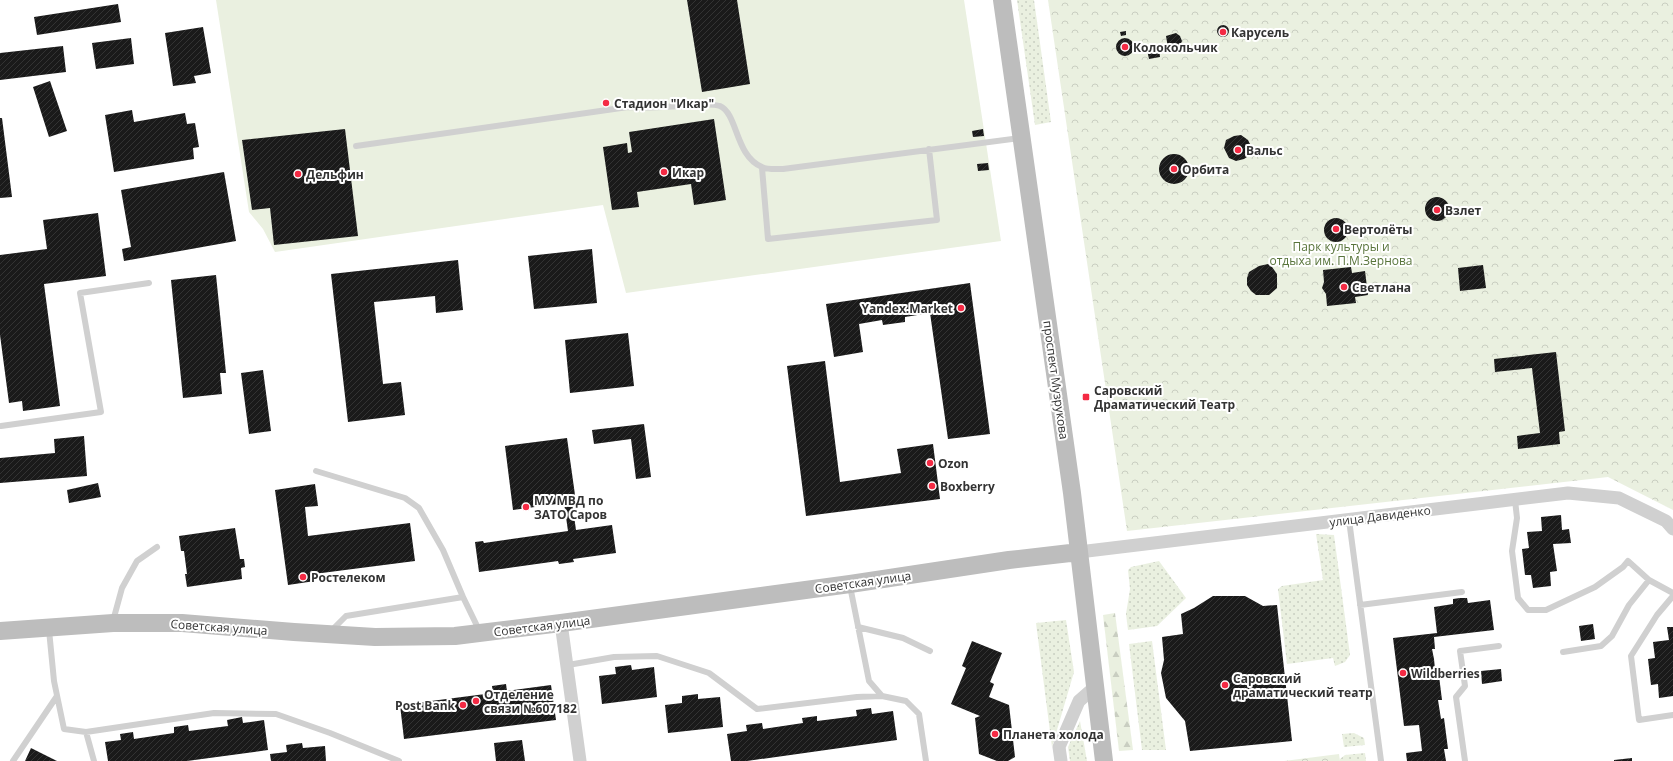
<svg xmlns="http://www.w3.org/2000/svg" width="1673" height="761" font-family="'Open Sans',sans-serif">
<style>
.grass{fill:url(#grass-dots)}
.forest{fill:url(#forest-firs)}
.park{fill:url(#park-crowns)}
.garden{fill:#eaf0e0}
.building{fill:url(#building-hatch)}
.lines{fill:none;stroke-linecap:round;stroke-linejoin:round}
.lane{stroke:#d0d0d0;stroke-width:6}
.street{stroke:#d0d0d0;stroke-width:13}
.secondary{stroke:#bdbdbd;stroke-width:18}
.poi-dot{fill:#f42a44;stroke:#fff;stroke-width:1.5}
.labels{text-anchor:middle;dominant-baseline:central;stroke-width:4;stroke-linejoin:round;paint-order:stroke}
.poi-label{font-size:12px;font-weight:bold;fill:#333;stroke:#fff;text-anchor:start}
.park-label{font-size:12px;fill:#58743b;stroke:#fff}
.street-label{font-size:12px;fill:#333;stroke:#fff}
</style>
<defs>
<pattern id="grass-dots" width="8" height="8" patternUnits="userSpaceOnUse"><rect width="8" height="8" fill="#eaf0e0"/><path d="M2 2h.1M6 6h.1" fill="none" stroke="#c9cec1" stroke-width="1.8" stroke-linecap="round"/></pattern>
<pattern id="forest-firs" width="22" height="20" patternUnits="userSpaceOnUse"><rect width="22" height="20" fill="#eaf0e0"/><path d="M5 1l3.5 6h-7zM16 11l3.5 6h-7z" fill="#c9cec1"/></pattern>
<pattern id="park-crowns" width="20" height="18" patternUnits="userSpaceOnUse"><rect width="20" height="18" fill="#eaf0e0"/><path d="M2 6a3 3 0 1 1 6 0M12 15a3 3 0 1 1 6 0" fill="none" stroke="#c9cec1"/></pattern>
<pattern id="building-hatch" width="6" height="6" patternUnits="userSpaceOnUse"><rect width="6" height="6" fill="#1a1a1a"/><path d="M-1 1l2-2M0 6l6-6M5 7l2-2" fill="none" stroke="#333"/></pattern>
</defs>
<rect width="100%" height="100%" fill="#fff"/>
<!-- grass -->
<path class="grass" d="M1017 0H1034L1051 122 1035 125Z
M1316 534 1334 535 1350 655 1345 662 1335 666 1333 658 1287 664 1278 589 1282 586 1323 580Z
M1159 561 1186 598 1157 626 1128 630 1126 614 1130 589 1128 570 1131 567Z
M1066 620 1074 672 1052 747 1036 623Z
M1152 641 1166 750H1142L1129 644Z
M1080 721 1087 761H1070L1068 747Z
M1354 733 1364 738 1365 745 1344 747 1342 734Z
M1365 753 1366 761H1340V759L1345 755Z"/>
<!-- forest -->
<path class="forest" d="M1115 613 1133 750 1119 751 1103 615Z"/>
<!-- park -->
<path class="park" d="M1048 0H1673V510L1608 477 1127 531Z
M1339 754 1340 761H1284Z"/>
<!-- garden -->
<path class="garden" d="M216 0H964L1001 241 626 293 603 205 275 252 263 229 249 212Z"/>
<!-- building -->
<path class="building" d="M687 0H737L750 84 702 92Z
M118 4 121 22 37 35 34 17Z
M1217 31a6 6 0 1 1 12 0a6 6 0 1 1-12 0Z
M203 27 211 73 194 76 196 83 173 86 165 33Z
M1126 31V35L1121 36 1120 32Z
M1176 33 1180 36 1182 41 1180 46 1168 48 1166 36Z
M1116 47a9 9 0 1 1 18 0a9 9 0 1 1-18 0Z
M131 38 134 64 96 69 92 43Z
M63 46 66 72 0 80V53Z
M1159 48 1160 57 1149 59 1147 50Z
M50 81 67 131 49 137 33 87Z
M132 110 134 122 185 113 187 124 195 123 199 147 193 148 194 159 114 172 105 115Z
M0 118H2L12 197 0 198Z
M714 119 726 200 694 205 691 184 637 192 639 207 612 210 603 147 627 143 628 153 632 152 629 132Z
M345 129 358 236 274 245 270 208 252 210 242 140Z
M983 129 984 136 973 137 972 131Z
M1241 135 1248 140 1251 146 1250 155 1244 159 1236 161 1229 158 1224 148 1226 140 1234 136Z
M1159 169a15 15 0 1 1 30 0a15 15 0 1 1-30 0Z
M988 163 989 170 978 171 977 164Z
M224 172 236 241 124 261 122 249 131 247 121 190Z
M1425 209a12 12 0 1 1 24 0a12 12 0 1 1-24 0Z
M98 213 106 276 44 284 60 406 23 411 22 401 9 403 0 335V255L47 249 43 220Z
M1324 230a12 12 0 1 1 24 0a12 12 0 1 1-24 0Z
M592 249 597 303 534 309 528 256Z
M458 260 463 310 436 313 435 296 374 302 383 384 401 382 405 415 348 422 331 274Z
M1268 264 1272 267 1277 274V288L1269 295H1256L1251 291 1247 285V278L1249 272 1259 266Z
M1483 265 1486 288 1460 291 1458 268Z
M1351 267 1352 273 1365 271 1368 295 1355 297 1356 303 1327 306 1326 294 1322 288 1324 282 1323 270Z
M216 275 226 373H220L222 394 183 398 171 280Z
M970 283 990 434 948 439 930 313 905 317V322L883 325 882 320 859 324 863 352 834 357 826 304Z
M628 333 634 386 570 393 565 340Z
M1556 352 1565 431 1559 432 1560 444 1518 449 1517 436 1540 433 1532 368 1495 372 1494 359Z
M825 361 840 482 901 473 897 449 933 444 940 499 806 516 787 366Z
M263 370 271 431 249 434 241 373Z
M644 424 651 477 636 479 631 439 594 444 592 430Z
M84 436 87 476 0 483V458L55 453 54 439Z
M567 438 576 502H572L576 530 612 525 616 553 573 559 574 562 559 564 558 561 479 572 475 542 483 541 484 543 568 531 564 503 513 510 505 446Z
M98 483 101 497 69 503 67 490Z
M315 484 318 506 305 507 308 536 410 523 415 561 314 574 315 581 288 585 275 490Z
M1561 515 1562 530 1569 529 1571 543 1553 544 1557 571 1550 572 1551 586 1533 588 1531 575H1525L1522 549 1529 548 1527 532 1542 531 1541 517Z
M235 528 240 559H244L245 567 241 568 242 579 187 587 185 574H187L184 551H181L179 536Z
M1213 596H1245L1263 606 1277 605 1292 741 1190 751 1185 721 1166 698 1161 673 1164 660 1162 637 1183 634 1181 614 1194 608Z
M1460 598H1467L1468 603 1490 600 1494 630 1434 637 1435 649H1432L1434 659 1435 669 1438 668 1442 700H1438L1441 719 1444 718 1448 749H1444L1446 761H1407L1406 753 1422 751 1419 725 1404 726 1393 638 1437 633 1434 607 1453 604V599Z
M1593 624 1595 639 1581 641 1579 626Z
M1667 627H1673V696L1659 698 1658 684 1651 685 1648 659 1655 658 1653 642 1669 640Z
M972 641 1002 653 990 682 994 684 989 697 1009 705 1015 757 1008 761H997L979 754 975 718 980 716 951 704 966 668 962 666Z
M631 665 632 670 654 667 657 697 602 704 599 676 616 674 615 667Z
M1501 669 1502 681 1482 684 1481 671Z
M506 684 507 691 551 685 556 720 404 739 400 705 493 693 492 686Z
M698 694V699L720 697 723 727 668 733 665 705 682 703V696Z
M871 708 872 714 893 711 897 740 747 761H731L727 734 747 731 746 725 762 723 763 729 803 723 802 718 817 716V721L857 716 856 710Z
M242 717 243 723 264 720 268 750 187 761H108L105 742 121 740 120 734 133 732 134 739 174 733V727L188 725 189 731 228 726 227 720Z
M522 740 525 761H496L494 743Z
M302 743 303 748 325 746 326 761H271L270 754 287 752 286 745Z
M31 748 57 761H25Z
M1632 758V761H1614V760Z"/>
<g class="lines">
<!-- lane -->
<path class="lane" d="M356 146 628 107C639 107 651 108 662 107 674 107 710 102 720 106 738 114 735 156 762 167 767 170 777 169 783 169L1020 138
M762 168 768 239 937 220 929 149
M1 426 101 412 80 293 149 283
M316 471 405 498 419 508 443 550 463 597 480 632
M1515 500 1517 518 1512 551 1518 598 1528 610H1546L1595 587 1623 567 1628 561 1649 580 1673 593
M1349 520 1381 761
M850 586 869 681 882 696 906 701 919 714 926 761
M1673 596 1657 615 1631 656 1639 720 1673 715
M1360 605 1462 592
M113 621 122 588 137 561 157 547
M858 627 903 638 930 651
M49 630 54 681 64 729 86 732 94 761
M332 630 346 616 463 597
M1563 652 1601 646 1612 636 1629 605 1649 580
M568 665 614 657 657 656 709 673 757 709 857 697 882 696
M86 732 214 713 276 714 330 733 399 761
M13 761 57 696
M1465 761 1456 697 1465 686 1460 651 1499 646"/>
<!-- street -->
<path class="street" d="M1079 552 1568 493 1619 498 1666 521 1673 529
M561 623 580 761
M1061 761 1059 747 1079 701 1095 687"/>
<!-- secondary -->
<path class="secondary" d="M1002 0 1072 493 1104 761
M0 631 113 623H182L294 632 375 637 455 636 561 623 850 584 1009 560 1079 552"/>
</g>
<!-- markers -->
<g class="poi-dot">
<circle cx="1223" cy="32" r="4"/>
<circle cx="1125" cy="47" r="4"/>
<circle cx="606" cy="103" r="4"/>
<circle cx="1238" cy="150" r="4"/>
<circle cx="1174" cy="169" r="4"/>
<circle cx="664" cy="172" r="4"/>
<circle cx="298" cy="174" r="4"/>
<circle cx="1437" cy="210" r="4"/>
<circle cx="1336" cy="229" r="4"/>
<circle cx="1344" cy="287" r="4"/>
<circle cx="961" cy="308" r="4"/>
<rect x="1082" y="393" width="8" height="8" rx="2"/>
<circle cx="930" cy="463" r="4"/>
<circle cx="932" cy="486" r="4"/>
<circle cx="526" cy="507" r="4"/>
<circle cx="303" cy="577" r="4"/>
<circle cx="1403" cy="673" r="4"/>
<circle cx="1225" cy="685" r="4"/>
<circle cx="476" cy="701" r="4"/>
<circle cx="463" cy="705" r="4"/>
<circle cx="995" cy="734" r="4"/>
</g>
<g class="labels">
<!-- poi labels -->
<g class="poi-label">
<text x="1231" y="32">Карусель</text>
<text x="1133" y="47">Колокольчик</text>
<text x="614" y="103">Стадион "Икар"</text>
<text x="1246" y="150">Вальс</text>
<text x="1182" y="169">Орбита</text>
<text x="672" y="172">Икар</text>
<text x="306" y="174">Дельфин</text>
<text x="1445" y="210">Взлет</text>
<text x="1344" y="229">Вертолёты</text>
<text x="1352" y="287">Светлана</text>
<text x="953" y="308" text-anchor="end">Yandex.Market</text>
<text x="1094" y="390">Саровский<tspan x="1094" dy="14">Драматический Театр</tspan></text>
<text x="938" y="463">Ozon</text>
<text x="940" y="486">Boxberry</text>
<text x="534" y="500">МУ МВД по<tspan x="534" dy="14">ЗАТО Саров</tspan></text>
<text x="311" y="577">Ростелеком</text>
<text x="1411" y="673">Wildberries</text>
<text x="1233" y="678">Саровский<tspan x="1233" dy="14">драматический театр</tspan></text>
<text x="484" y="694">Отделение<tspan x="484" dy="14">связи №607182</tspan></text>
<text x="455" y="705" text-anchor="end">Post Bank</text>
<text x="1003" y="734">Планета холода</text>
</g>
<!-- park labels -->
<g class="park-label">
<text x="1341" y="246">Парк культуры и<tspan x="1341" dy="14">отдыха им. П.М.Зернова</tspan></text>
</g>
<!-- street labels -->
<g class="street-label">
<text transform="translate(1056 380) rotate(82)">проспект Музрукова</text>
<text transform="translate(1380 516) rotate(-7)">улица Давиденко</text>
<text transform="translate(863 582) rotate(-8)">Советская улица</text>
<text transform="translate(542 626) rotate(-7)">Советская улица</text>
<text transform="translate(219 627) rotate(4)">Советская улица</text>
</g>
</g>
</svg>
